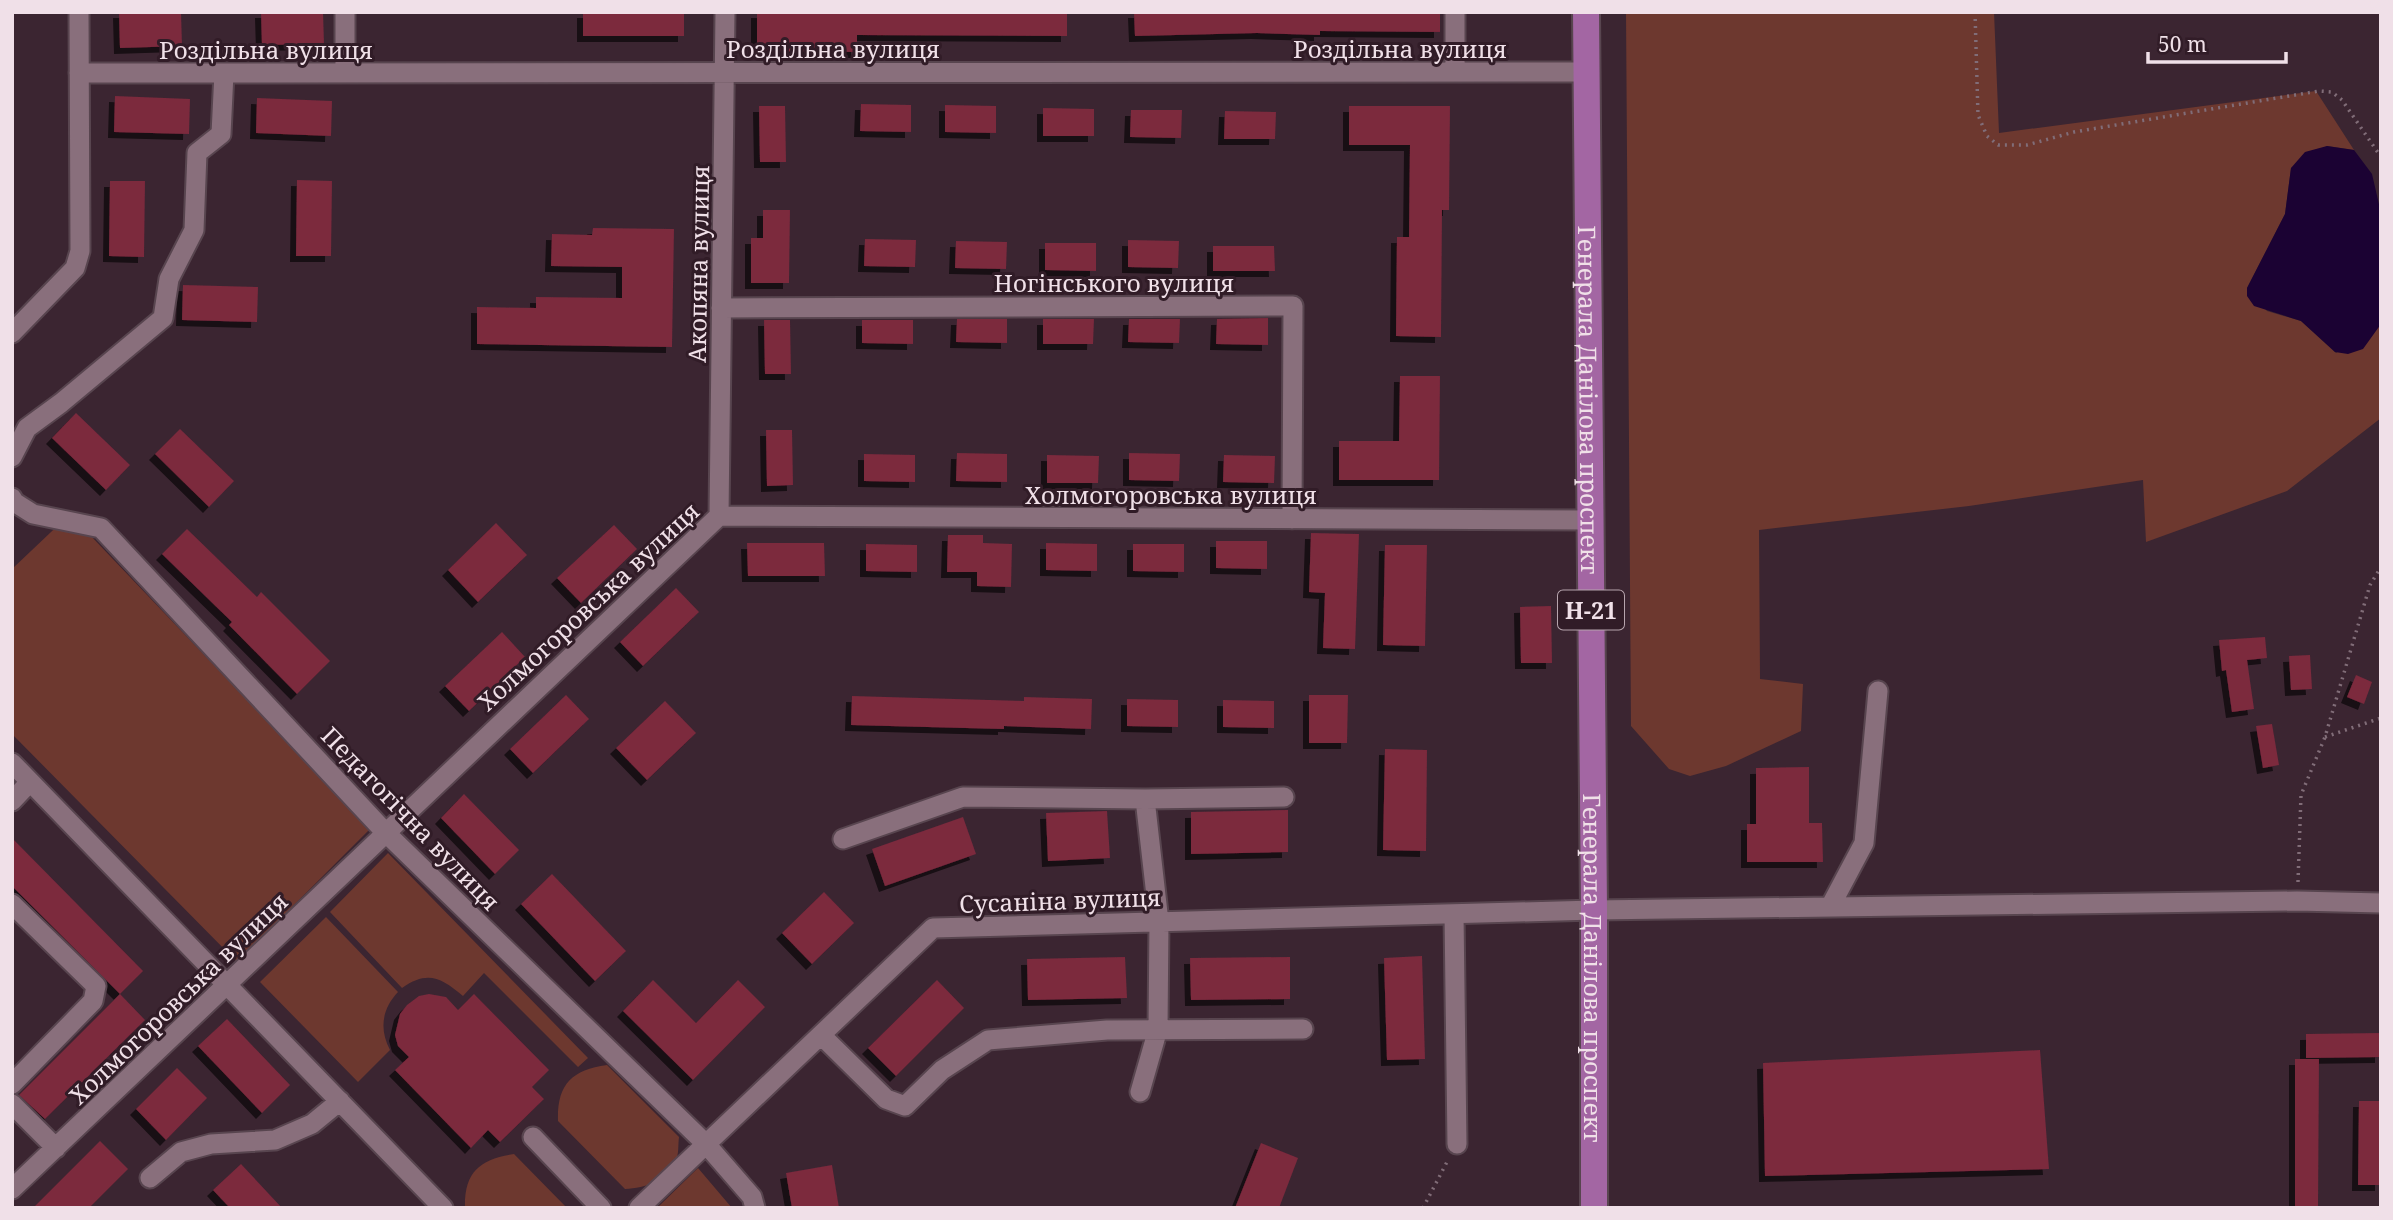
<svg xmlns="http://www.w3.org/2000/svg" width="2393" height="1220" font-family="'Noto Serif',serif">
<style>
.green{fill:#6d382f}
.water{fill:#1b0233}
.building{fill:#7b293d;filter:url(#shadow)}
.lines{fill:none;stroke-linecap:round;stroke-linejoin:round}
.minor-casing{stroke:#58454f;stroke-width:23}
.major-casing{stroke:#58454f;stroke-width:30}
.path{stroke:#816d78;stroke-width:3.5;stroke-dasharray:2 5;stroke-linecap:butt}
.minor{stroke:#896f7c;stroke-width:19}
.major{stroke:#a366a3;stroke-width:26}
.labels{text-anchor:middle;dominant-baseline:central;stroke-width:6;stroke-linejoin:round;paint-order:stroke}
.shield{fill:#311c27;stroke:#b7a5ae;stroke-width:2}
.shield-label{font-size:23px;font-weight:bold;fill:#f0e0e8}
.street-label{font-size:24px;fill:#f0e0e8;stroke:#311c27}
</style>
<defs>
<filter id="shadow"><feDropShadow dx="-6" dy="6" stdDeviation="0" flood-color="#0009"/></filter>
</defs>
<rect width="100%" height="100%" fill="#3b2531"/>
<!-- green -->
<path class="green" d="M1626 12H1994L1999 133 2316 91 2354 150 2327 146 2291 168 2285 214 2247 288 2267 311 2301 321 2336 353 2381 323V418L2287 491 2146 542 2143 480 1969 506 1759 530 1760 679 1803 684 1801 731 1726 766 1690 776 1669 769 1631 726Z
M70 514 370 829 237 962 12 734V569Z
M388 853 588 1058 578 1067 484 973 463 996C441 978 428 970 402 988L330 912Z
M326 917 398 992C382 1009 379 1029 390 1050L358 1082 260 982Z
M607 1065 679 1137C678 1144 679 1154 676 1160 667 1181 646 1188 625 1189L558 1121C557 1085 571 1070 607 1065Z
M514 1154 567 1208H465C464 1172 480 1159 514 1154Z
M698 1168 732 1208H657Z"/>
<!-- water -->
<path class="water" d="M2327 146 2354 150 2372 174 2381 213V324L2363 349 2348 354 2335 352 2301 321 2254 306 2247 296V288L2285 214 2291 168 2305 152Z"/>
<!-- building -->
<path class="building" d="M119 12H181L182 46 120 48Z
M261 12H323L324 44 262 45Z
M583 12H684V36H583Z
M757 12H1067V36L857 35V52L757 51Z
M1134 12H1440V32L1320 31V35L1257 33 1135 36Z
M115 96 190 99 189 134 114 132Z
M257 98 332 101 331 136 256 133Z
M861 104 911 105V132L860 131Z
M945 105 996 106V133L945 132Z
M759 106H785L786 162H760Z
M1349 106H1450L1449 210H1442L1441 337 1396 336 1397 237H1409L1410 145H1349Z
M1043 108 1094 109V136H1043Z
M1131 110H1182L1181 138 1130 137Z
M1225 111 1276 112 1275 139H1224Z
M297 180 332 181 331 256H296Z
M110 181H145L144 257 109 256Z
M763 210H790L789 283H751V238H763Z
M593 228 674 229 672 347 477 344V307L536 308V297L622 298V267L551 266 552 234 592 235Z
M865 239 916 240 915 267 864 266Z
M1128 240 1179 241 1178 268 1128 267Z
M956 241 1007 242 1006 269 955 268Z
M1045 243H1096V271L1045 270Z
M1213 246H1274L1275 271H1213Z
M183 285 258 287 257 322 182 320Z
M1268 318V345L1216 344 1217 319Z
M957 319H1007V343L956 342Z
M1043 319H1094L1093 344H1043Z
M1129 319H1180L1179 343 1128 342Z
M764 320H790L791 374H765Z
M862 320H913V344L862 343Z
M1400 376H1440L1439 480H1339V441H1399Z
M76 413 130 465 106 490 52 438Z
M180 429 234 481 209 507 155 454Z
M766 430H792L793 485 767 486Z
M957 453 1007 454V482L956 481Z
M1129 453 1180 454 1179 481 1129 480Z
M864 454 915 455V482L864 481Z
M1047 455 1099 456 1098 483H1047Z
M1224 455 1275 456 1274 483 1223 482Z
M496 523 527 555 478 602 448 570Z
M614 525 637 549 581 603 557 578Z
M187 529 257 597 261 592 330 661 297 694 229 625 232 622 162 554Z
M1311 533 1359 534 1355 649 1323 648 1325 593 1309 592Z
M948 535H983V543L1012 544 1011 587 977 586V572H947Z
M1216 541H1267V569L1216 568Z
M747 543H824L825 576H748Z
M1046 543 1097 544V571L1046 570Z
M866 544 917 545V572L866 571Z
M1133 544H1184V572L1133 571Z
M1385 545H1427L1425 646 1383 645Z
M676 588 699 612 643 666 620 642Z
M1551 606 1552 663H1521L1520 607Z
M502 632 525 657 469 711 445 686Z
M2265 637 2267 658 2247 660 2254 709 2232 712 2226 670 2222 671 2219 640Z
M2310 655 2312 689 2291 690 2289 656Z
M2356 675 2372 682 2364 704 2347 697Z
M566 695 589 719 533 773 510 749Z
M1309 695H1348L1347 743H1309Z
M852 696 1024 701V697L1092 699 1091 729 1004 726V729L851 725Z
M1127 699 1178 700V727L1127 726Z
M1223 700 1274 701V728L1223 727Z
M665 701 696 733 647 780 616 748Z
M2272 724 2279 765 2263 768 2256 726Z
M1385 749 1427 750 1426 851 1383 850Z
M1809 767V823H1822L1823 862H1747V824H1756V768Z
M464 794 519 850 495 874 441 818Z
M1288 810V852L1191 854V812Z
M1107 811 1110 858 1048 861 1046 813Z
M963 817 976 854 885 886 872 849Z
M12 838 143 971 120 994 12 886Z
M552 874 626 951 595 981 521 904Z
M824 892 854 923 812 964 782 933Z
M1422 956 1425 1059 1387 1060 1384 958Z
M1125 957 1127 998 1028 1000 1027 959Z
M1290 957V999L1191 1000 1190 958Z
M653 980 696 1023 738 980 765 1007 693 1080 623 1011Z
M937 980 964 1008 896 1076 868 1048Z
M120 994 145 1020 45 1119 19 1095Z
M429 994 446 997 458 1010 474 994 549 1070 532 1087 544 1099 500 1142 488 1130 471 1148 395 1070 409 1057 398 1046 395 1035 400 1014 407 1005 419 996Z
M227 1019 290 1085 262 1113 198 1046Z
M2381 1033V1057L2306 1058V1034Z
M2040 1050 2049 1169 1765 1176 1763 1063Z
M2295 1059H2319L2318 1208H2295Z
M177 1068 207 1098 166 1140 136 1109Z
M2359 1101H2381V1185H2358Z
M100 1141 128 1169 89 1208H33Z
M1261 1143 1298 1158 1279 1208H1235Z
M241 1164 282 1208H230L213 1190Z
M832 1165 839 1208H792L786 1173Z"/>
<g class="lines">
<!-- minor casing -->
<g class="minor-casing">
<path id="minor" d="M345 12V73
M1455 12V72
M79 73 1586 72
M721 308 1293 306 1292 519
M12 333 75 268 80 251 79 12
M12 457 27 428 61 403 163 318 169 279 194 230 197 153 221 134 224 73
M12 498 14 502 33 514 101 528 385 832 706 1144 752 1197 755 1208
M719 516 725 12
M12 763 443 1208
M12 801 30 782
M843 839 963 797 1145 799 1284 797
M12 904 96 986 93 1001 12 1084
M1830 907 1864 843 1878 691
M1454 914 1457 1144
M821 1035 886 1099 905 1106 942 1070 988 1040 1107 1030 1303 1029
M1140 1092 1158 1029 1159 922 1145 799
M12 1104 56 1148
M533 1137 601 1208
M150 1178 181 1152 211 1144 275 1140 312 1124 340 1101
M12 1189 719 516 1591 520
M639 1208 933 928 1594 910 2297 901 2381 903"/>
</g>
<!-- major casing -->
<g class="major-casing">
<g id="major">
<path id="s1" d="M1586 12 1594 910V1208"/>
</g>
</g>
<!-- path -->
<path class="path" d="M1975 12 1978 115 1987 136 1998 145H2027L2074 132 2319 91 2332 92 2342 100 2381 157
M2325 737 2381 718
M2298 882 2301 795 2325 737 2370 585 2381 567
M1423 1208 1448 1160"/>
<!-- minor -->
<use href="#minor" class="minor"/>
<!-- major -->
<use href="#major" class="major"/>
</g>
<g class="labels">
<!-- shield labels -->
<rect class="shield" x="1558" y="590.5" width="66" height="39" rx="5"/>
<g class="shield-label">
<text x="1591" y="610">Н-21</text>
</g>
<!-- street labels -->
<g class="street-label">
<text x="833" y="48">Роздільна вулиця</text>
<text x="1400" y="48">Роздільна вулиця</text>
<text x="266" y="49">Роздільна вулиця</text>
<text transform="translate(698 264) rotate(-89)">Акопяна вулиця</text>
<text x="1114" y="282">Ногінського вулиця</text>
<text stroke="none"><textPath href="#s1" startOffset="388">Генерала Данілова проспект</textPath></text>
<text x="1171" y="494">Холмогоровська вулиця</text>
<text transform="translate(588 606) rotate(-43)">Холмогоровська вулиця</text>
<text transform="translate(411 818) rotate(46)">Педагогічна вулиця</text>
<text transform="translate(1060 900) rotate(-2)">Сусаніна вулиця</text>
<text stroke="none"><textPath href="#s1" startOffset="956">Генерала Данілова проспект</textPath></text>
<text transform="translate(178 998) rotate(-44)">Холмогоровська вулиця</text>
</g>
</g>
<!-- border -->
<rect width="2393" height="1220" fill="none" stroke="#f0e0e8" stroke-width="28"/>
<!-- scale -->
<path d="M2148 52v10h138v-10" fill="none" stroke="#f0e0e8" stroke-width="3.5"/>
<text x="2158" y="52" font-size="21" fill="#f0e0e8" stroke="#311c27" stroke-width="5" paint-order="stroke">50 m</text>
</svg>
